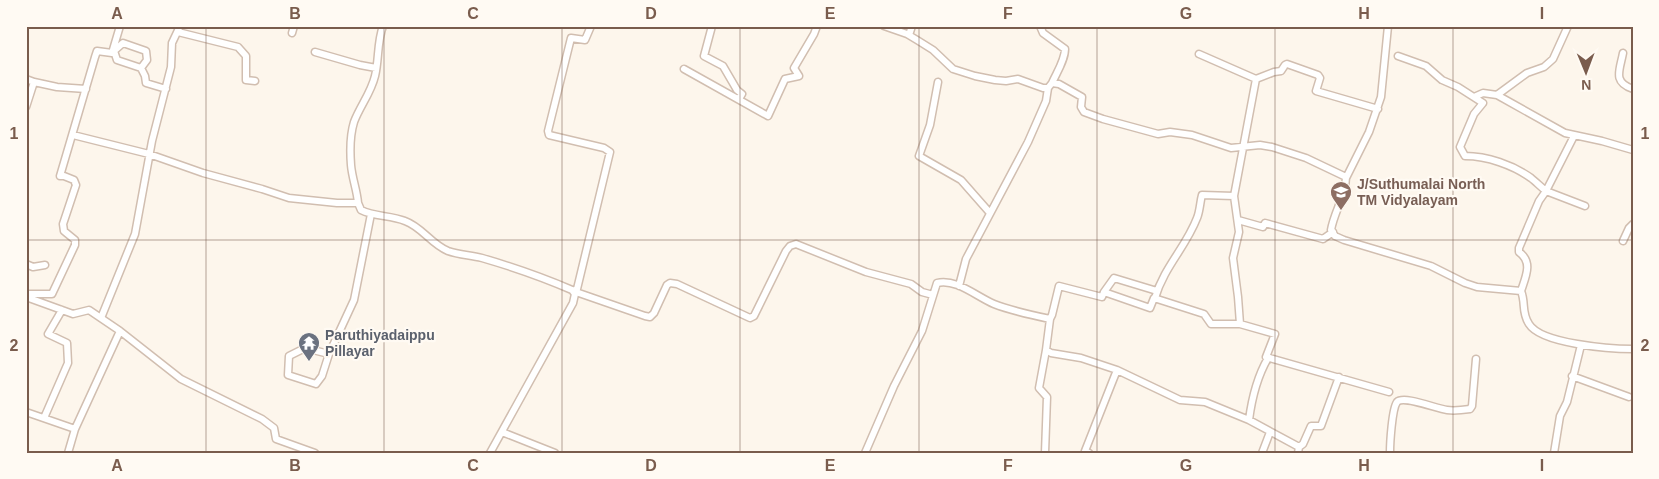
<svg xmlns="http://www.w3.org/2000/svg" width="1659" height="479" font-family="Arial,sans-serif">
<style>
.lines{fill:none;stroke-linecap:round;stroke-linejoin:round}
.minor-casing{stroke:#d1beb0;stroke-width:9}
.minor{stroke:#fff;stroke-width:6}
.grid{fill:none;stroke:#7a5c4d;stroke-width:1;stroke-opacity:0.55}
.labels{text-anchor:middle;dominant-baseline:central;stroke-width:4.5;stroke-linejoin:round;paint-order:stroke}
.education-label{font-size:14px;font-weight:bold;fill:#785e54;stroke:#fffaf3;text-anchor:start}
.worship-label{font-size:14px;font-weight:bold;fill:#5b616d;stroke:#fffaf3;text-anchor:start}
.neatline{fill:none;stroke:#7a5c4d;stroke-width:2}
.grid-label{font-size:16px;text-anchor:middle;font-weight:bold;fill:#7a5c4d}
</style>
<rect width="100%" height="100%" fill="#fdf6ec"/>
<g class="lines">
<!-- minor casing -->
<g class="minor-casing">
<path id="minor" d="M591 26 585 40 571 38 548 131 549 135 604 148 610 152 577 289 573 291 645 316 650 317 654 313 667 285 670 283 677 284 750 318 754 316 786 251 790 246 796 244 866 272 911 284 922 292 933 295
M712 26 704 56 723 66 737 90 742 94 739 99
M884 26 907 34 917 40 933 50 953 69 975 76 995 80 1006 81 1018 79 1043 88H1048L1052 83 1059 84 1082 97 1081 107 1084 112 1103 119 1158 134 1170 132 1192 135 1231 148 1260 145 1272 147 1306 158 1346 177C1346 195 1334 212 1331 230L1335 236 1344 240 1431 266 1465 283 1477 287 1521 291C1526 303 1521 312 1529 324 1541 344 1611 349 1633 349
M1040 26 1043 33 1065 49C1065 60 1057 72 1052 83
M178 32 238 47 246 56V80L255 81
M292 33 294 26
M909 35 912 26
M315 52 360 65 376 68
M1623 53C1620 70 1612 82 1633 89
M1199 54 1256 79 1274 72 1281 71 1285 65 1287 64 1318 75 1320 78 1316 91 1378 109
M1398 56 1426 66 1442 80 1458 87 1483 103 1474 114 1460 147 1465 156C1487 156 1513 165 1531 178 1536 182 1541 187 1546 191L1574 136
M141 68 117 60 114 51 123 43 146 51 147 60 141 68 145 76 146 83 166 89
M684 69 768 116 785 79 799 76 794 68 814 34 817 26
M26 79 34 82 26 107
M34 82 57 87 86 89
M938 82 930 125 919 156 961 180 990 213
M1497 95 1527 73 1544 67 1553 59 1568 26
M1474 97 1483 93 1497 95 1565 133 1602 141 1633 150
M73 135 149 154 203 173 262 189 289 198 337 203H358L361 210C375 217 390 215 405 221 422 227 431 244 448 251 459 255 471 255 482 258 513 267 542 277 572 290L575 294 573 303 490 453
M1346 178 1369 132 1381 97 1388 26
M358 203C357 190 352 178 351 165 350 152 350 135 354 122 360 106 371 93 375 76 379 60 377 42 383 26
M1238 220 1263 227 1265 223 1323 239 1333 232
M1623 241 1629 228 1633 224
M26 264 33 267 45 265
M959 286 966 259 1028 142 1046 101 1048 88
M1521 291C1526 276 1533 262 1519 252V248L1539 201 1546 191 1585 206
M1104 292 1114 278 1157 291
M26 294H52L75 245V240L64 231 63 224 76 185 74 180 64 176H60L95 57 97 51 112 53 120 26
M26 297 73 314 89 310 120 331 181 379 262 419 274 428 276 439 315 453
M1155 298C1164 267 1186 247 1197 218 1200 211 1200 202 1202 195L1234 196
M101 318 135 234 152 141 171 67 172 43 180 26
M1050 319 1052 315 1059 286 1102 297 1104 292 1150 308 1154 298 1204 314 1211 324H1240L1275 334 1266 357 1389 392
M1240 324 1238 297 1233 258 1239 232 1234 196 1256 79
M329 354 305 348 289 356 288 375 316 384 322 376 329 354 354 300 371 214
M1572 376 1629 397
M26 412 75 429
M44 418 68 363 67 343 48 334 62 310
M1249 420C1252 397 1257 377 1268 358
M502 432 555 453
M1299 447 1303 444 1311 426H1321L1339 377
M68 453 75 429 120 331
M865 453 894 386 922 331 937 283C956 278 977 297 994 304 1012 311 1031 315 1050 319L1046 350 1051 353 1081 358 1117 370 1180 400 1205 402 1249 420 1299 447 1298 453
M1045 453 1047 397 1039 388 1046 350
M1089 453 1085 451 1117 370
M1262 453 1270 432
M1390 453C1390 443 1392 409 1397 402 1404 395 1437 409 1447 410 1454 411 1463 410 1470 409L1472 406 1476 359
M1554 453 1560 416 1567 402 1581 345"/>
</g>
<!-- minor -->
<use href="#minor" class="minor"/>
</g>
<!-- grid -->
<path class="grid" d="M206 26V453M384 26V453M562 26V453M740 26V453M919 26V453M1097 26V453M1275 26V453M1453 26V453M26 240H1633"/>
<!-- icons -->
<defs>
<g id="school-pin" transform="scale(1.125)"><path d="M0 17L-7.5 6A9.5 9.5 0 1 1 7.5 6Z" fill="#8d6e63" stroke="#fffaf3"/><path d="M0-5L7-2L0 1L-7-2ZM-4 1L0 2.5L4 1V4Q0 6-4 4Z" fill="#fff"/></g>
<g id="temple-pin" transform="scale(1.125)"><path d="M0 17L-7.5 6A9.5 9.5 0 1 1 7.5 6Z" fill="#6b7280" stroke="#fffaf3"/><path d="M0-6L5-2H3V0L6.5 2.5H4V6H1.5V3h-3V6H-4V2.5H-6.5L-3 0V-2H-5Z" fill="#fff"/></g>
</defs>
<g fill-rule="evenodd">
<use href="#school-pin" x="1341" y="192"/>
<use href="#temple-pin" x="309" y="343"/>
</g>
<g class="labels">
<!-- education labels -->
<g class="education-label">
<text x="1357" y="184">J/Suthumalai North<tspan x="1357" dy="16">TM Vidyalayam</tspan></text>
</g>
<!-- worship labels -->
<g class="worship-label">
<text x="325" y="335">Paruthiyadaippu<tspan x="325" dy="16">Pillayar</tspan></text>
</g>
</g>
<!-- border -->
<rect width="1659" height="479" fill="none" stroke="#fffaf3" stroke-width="55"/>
<!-- north arrow -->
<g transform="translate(1586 72) rotate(179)" stroke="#fffaf3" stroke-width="4" paint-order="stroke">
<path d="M0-4L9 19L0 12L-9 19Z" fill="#7a5c4d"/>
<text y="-8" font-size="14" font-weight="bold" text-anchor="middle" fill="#7a5c4d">N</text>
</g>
<rect x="28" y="28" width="1604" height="424" class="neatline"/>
<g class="grid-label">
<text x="117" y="19">A</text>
<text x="295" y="19">B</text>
<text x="473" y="19">C</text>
<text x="651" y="19">D</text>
<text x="830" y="19">E</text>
<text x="1008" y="19">F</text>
<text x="1186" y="19">G</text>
<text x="1364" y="19">H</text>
<text x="1542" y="19">I</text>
<text x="14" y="139">1</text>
<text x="1645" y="139">1</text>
<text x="14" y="351">2</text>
<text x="1645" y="351">2</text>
<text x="117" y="471">A</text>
<text x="295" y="471">B</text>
<text x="473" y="471">C</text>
<text x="651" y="471">D</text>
<text x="830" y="471">E</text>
<text x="1008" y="471">F</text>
<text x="1186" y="471">G</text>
<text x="1364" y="471">H</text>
<text x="1542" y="471">I</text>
</g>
</svg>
